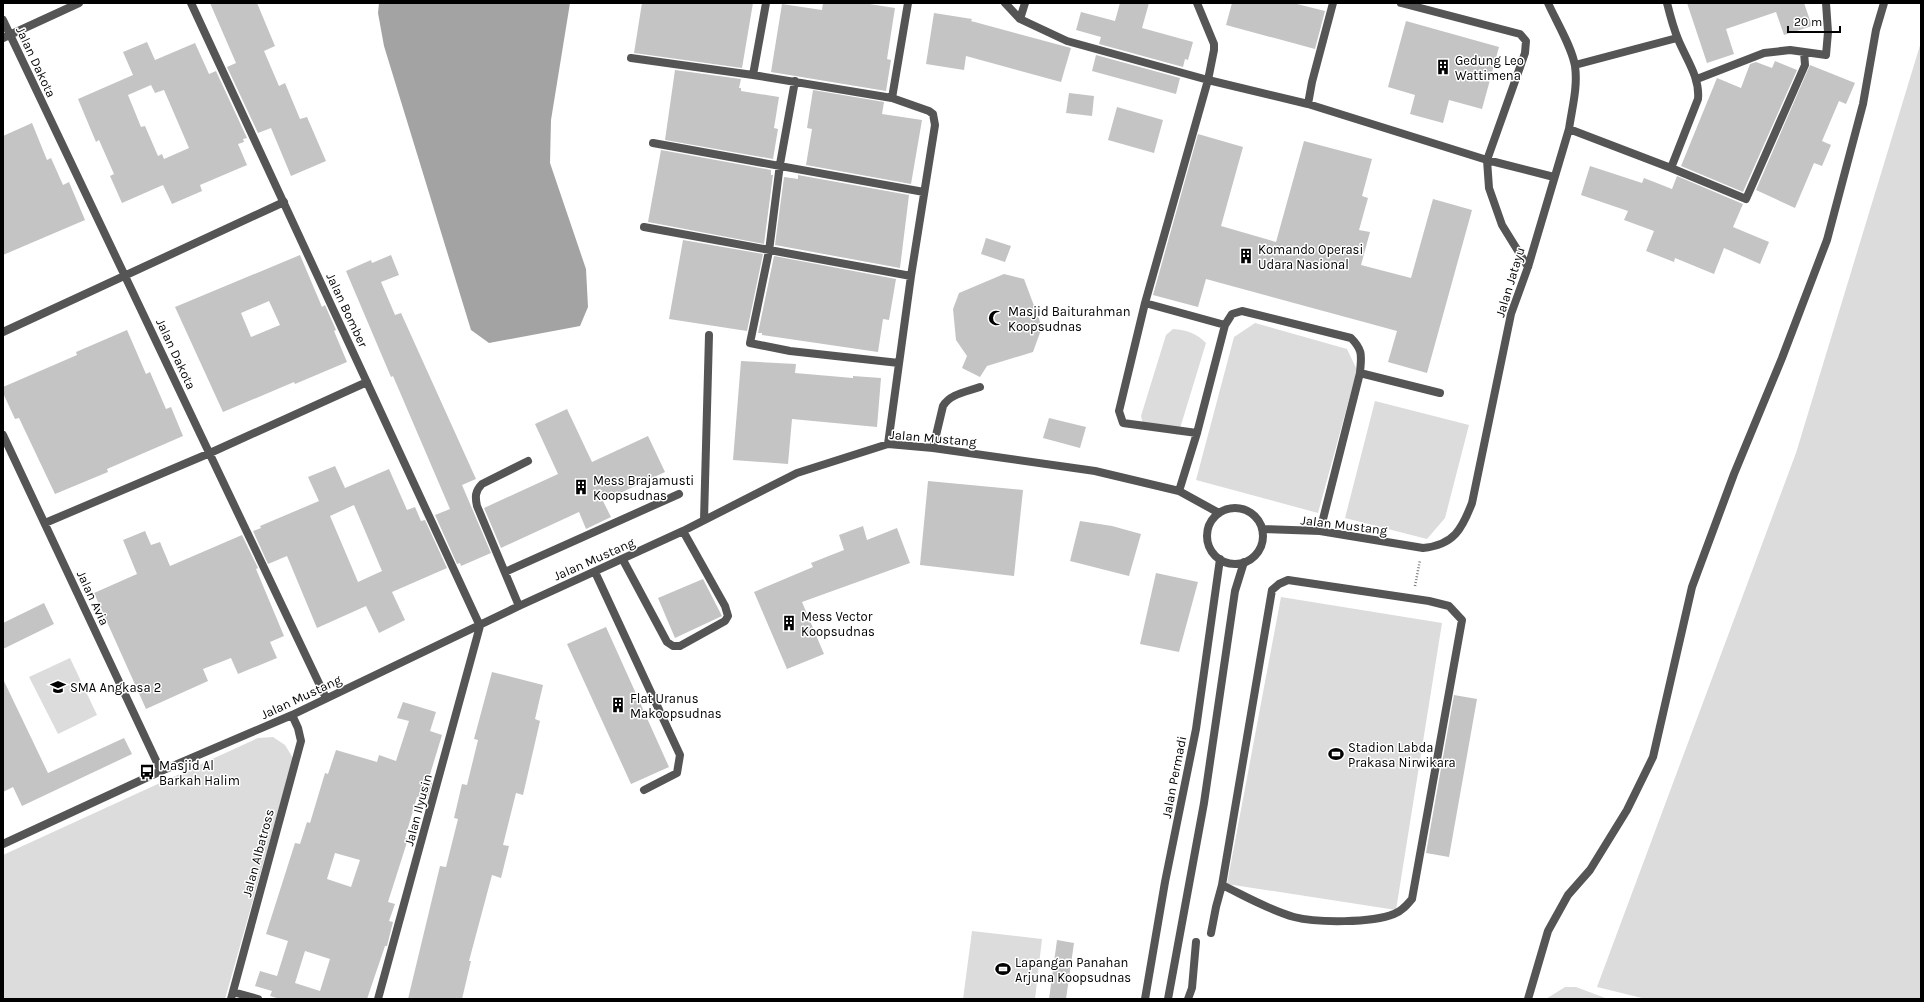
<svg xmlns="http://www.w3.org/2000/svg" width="1924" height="1002" font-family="Karla,sans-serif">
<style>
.green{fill:#dcdcdc}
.water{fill:#a3a3a3}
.building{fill:#c4c4c4;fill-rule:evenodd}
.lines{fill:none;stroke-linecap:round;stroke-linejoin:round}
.path{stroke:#777;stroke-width:2.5;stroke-dasharray:1 2;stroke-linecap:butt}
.lane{stroke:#555;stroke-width:8}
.labels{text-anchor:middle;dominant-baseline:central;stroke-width:3;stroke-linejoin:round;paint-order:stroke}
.poi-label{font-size:13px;fill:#000;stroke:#fff;text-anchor:start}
.street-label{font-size:13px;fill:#000;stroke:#fff}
</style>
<rect width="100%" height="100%" fill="#fff"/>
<!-- green -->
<path class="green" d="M1921 42V999H1646L1597 987 1796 453Z
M1255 323 1347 349 1357 370 1318 513 1196 480 1234 337Z
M1173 329C1187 330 1196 333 1206 343L1178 435 1143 424 1141 416 1166 335Z
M1375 401 1469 425 1445 518 1427 539 1345 518Z
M1281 597 1442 623 1396 910 1227 884Z
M70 658 97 715 58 734 29 677Z
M273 737 285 745 293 758 225 999H3V855L258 738Z
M972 931 1042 939 1035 999H963Z
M1565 987H1576L1608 999H1546Z"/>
<!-- water -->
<path class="water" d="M379 3H570L551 120 550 163 586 269 588 307 580 326 489 343 471 330 384 46 378 13Z"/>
<!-- building -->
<path class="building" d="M210 3H257L275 46 264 51 279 86 285 83 300 119 307 117 326 161 291 176 271 128 258 133 227 67 236 63Z
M642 3H753L742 68 634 53Z
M823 3H863L895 8 887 59 891 60 886 91 771 72 782 4 822 10Z
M1120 3H1149L1142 28 1193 42 1188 60 1185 59 1183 67 1099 44 1101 37 1076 30 1081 12 1115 21Z
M1232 3H1293L1325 11 1315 49 1226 25Z
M1687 3H1804L1812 26 1784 35 1776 12 1726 29 1734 54 1707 63Z
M934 13 972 19 971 21 1071 48 1061 82 966 56 964 70 926 64Z
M1406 21 1499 47 1482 109 1449 100 1443 123 1410 114 1415 95 1388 87Z
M147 42 155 60 195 43 209 74 216 71 247 138 243 139 244 142 238 144 247 165 200 185 202 191 172 204 163 185 122 203 110 176 114 174 99 140 96 142 78 99 133 75 123 52ZM151 85 155 93 164 90 189 148 164 159 162 154 158 156 145 126 141 127 128 95Z
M1096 55 1180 78 1176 94 1092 71Z
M1775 61 1797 70 1743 192 1681 166 1717 78 1741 88 1750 64 1756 62 1772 68Z
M1810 65 1855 83 1846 104 1839 101 1822 141 1831 145 1822 166 1814 163 1795 208 1756 190Z
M675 70 741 79 739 88H741V91L779 97 774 128 778 129 773 159 665 140Z
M813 90 884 102 882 114 922 120 911 184 806 165 812 129 807 128Z
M1069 93 1094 96 1092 116 1066 113Z
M1117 107 1163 120 1154 153 1108 140Z
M32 123 47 160 51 158 63 185 69 182 85 220 3 255V136Z
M1198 134 1243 147 1221 226 1276 242 1304 141 1372 159 1362 196 1368 198 1359 230 1370 232 1361 265 1411 278 1433 199 1472 210 1427 373 1388 362 1397 331 1206 279 1198 307 1153 295Z
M661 150 771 170V175H773L764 244 648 222Z
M1590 166 1642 183 1644 178 1672 189 1677 176 1743 204 1733 227 1769 242 1760 264 1724 248 1714 274 1675 258 1674 262 1646 251 1654 231 1624 220 1628 211 1581 195Z
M798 175 909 195 900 268 775 245 784 177 798 179Z
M986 238 1011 246 1005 262 981 254Z
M683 240 763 254 747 331 669 319Z
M300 255 322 307 325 305 336 330 334 331 347 362 295 384 294 382 223 412 175 307ZM269 301 280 325 251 337 241 313Z
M391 255 399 275 381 282 395 315 401 313 476 479 462 485 491 553 461 566 460 563 457 564 435 515 450 509 393 376 391 377 346 271 371 260 372 263Z
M774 256 896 279 889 320 883 319 878 352 762 335V333H758Z
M1004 274 1024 279 1042 327 1033 352 987 366 980 377 962 368 967 356 956 340 953 309 959 293Z
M127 330 146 374 150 372 166 409 171 407 183 436 107 469 108 472 55 494 19 418 15 419 3 393V387L77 355 76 352Z
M741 361 796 364 795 373 853 378V376L881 378 877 427 792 419 788 464 733 460Z
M567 409 592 462 648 436 665 472 603 501 611 517 586 529 579 512 501 548 484 508 558 474 535 424Z
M1049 418 1086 427 1080 448 1043 438Z
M335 466 345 488 389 469 407 510 415 507 421 521 425 520 447 568 392 592 405 620 379 633 366 606 317 628 287 556 268 564 253 531 261 528 260 526 319 501 308 477ZM354 505 382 571 358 582 330 516Z
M928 481 1023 490 1014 576 920 565Z
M1080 521 1112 526 1141 534 1129 576 1070 561Z
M863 526 867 540 897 528 910 563 802 602 824 654 787 669 754 592 813 567 811 563 844 550 839 535Z
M145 531 151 545 160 542 170 566 242 535 258 568 256 569 284 636 270 642 277 658 238 674 231 658 203 669 208 681 146 709 94 593 137 574 123 540Z
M1156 573 1198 582 1179 652 1140 644Z
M703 579 722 616 675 638 658 598Z
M44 603 54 624 3 649V623Z
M606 627 669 767 631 784 567 644Z
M492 672 543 685 535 719 540 721 523 795 516 793 503 845 509 846 501 878 492 875 469 961H471L462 999H408L440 866 446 867 458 819 454 818 462 784 467 785 478 740 474 739Z
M3 679 48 773 124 738 132 754 22 806 13 787 3 792Z
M1454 695 1477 699 1449 857 1426 853Z
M403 702 436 712 430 731 442 735 428 781 432 783 427 800 417 797 405 838 408 839 388 902 395 904 389 921 393 922 387 946H385L367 999H280L270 996 272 991 255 986 260 971 277 976 288 941 266 934 295 843 300 844 307 822 310 823 325 773 328 774 336 750 377 762 379 755 396 761 409 721 397 718ZM335 853 360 860 351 887 327 879ZM305 951 330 959 320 991 295 983Z
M1057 940 1074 943 1066 999H1049Z"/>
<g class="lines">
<!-- path -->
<path class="path" d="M1415 586 1420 560"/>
<!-- lane -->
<path class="lane" d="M191 3 480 626
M766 3 753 75 892 98
M1005 3 1020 19 1067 41 1208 80 1308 104 1487 160 1554 177
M1401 3 1520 34 1526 41 1525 53 1487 160 1489 188 1502 225 1528 267
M1667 3C1670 15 1673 27 1678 39 1686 59 1700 77 1698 99L1671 168
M1020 19 1025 3
M3 20 326 698
M3 38 79 3
M631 58 753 75
M1575 65 1677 38
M1697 79 1764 53 1790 50 1826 55 1828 32 1826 3
M795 81 780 164 769 251 750 343 790 351 899 363
M1308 104 1312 82 1333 3
M1569 129 1671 168 1746 199 1805 65 1804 52
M653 143 924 192
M644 227 911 276
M1145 303 1208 80 1214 50V44L1197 3
M3 332 284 202
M1360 373 1440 393
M1197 433 1123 423 1119 411 1145 303 1225 325 1232 314 1242 311 1351 338C1364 351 1361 357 1360 373L1320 531
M3 435 161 771
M888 444 911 276 935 125 933 114 929 111 892 98 908 3
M933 448 943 406C950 394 966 392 980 387
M1179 491 1197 433 1225 325
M1207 536a28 28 0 1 1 56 0a28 28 0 1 1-56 0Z
M704 520 709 335
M45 523 210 453 367 382
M1262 529 1320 531 1423 548C1454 545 1462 529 1472 503L1511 314 1528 267 1569 129C1572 108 1578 87 1575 66 1572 47 1556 21 1548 3
M623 560 667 642 673 646H680L725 621 728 616 725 606 683 531
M505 572 679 494
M595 572 680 755 677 773 644 790
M519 606 477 506C475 497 475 491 482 484L528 461
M3 844 161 771 292 715 519 606 683 531 797 473 888 444 933 448 1095 471 1179 491 1219 513
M1211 933 1216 907 1222 885 1272 590 1279 584 1288 580 1429 601 1449 606 1462 620 1412 899C1407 905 1402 911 1394 914 1372 923 1317 923 1294 917 1269 910 1245 896 1222 885
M233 992 258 999
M231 999 301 741 298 728 292 715
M378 999 480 626
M1145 999 1165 882 1196 729 1220 559
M1168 999 1204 803 1235 591 1244 562
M1188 999 1192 988 1196 942
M1528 999 1548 931 1568 895 1590 870 1627 810 1653 757 1692 587 1734 474 1782 358 1827 240 1863 104 1876 30 1884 3"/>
</g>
<!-- icons -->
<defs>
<g id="building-bare" transform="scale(1.2)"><path d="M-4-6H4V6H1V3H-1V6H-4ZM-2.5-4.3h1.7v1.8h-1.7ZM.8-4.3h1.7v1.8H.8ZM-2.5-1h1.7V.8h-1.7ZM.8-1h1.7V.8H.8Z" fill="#000" stroke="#fff" stroke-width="2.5" paint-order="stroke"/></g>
<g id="mosque-bare" transform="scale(1.2)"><path d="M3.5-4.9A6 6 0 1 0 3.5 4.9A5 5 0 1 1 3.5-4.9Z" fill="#000" stroke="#fff" stroke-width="2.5" paint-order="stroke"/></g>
<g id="school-bare" transform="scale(1.2)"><path d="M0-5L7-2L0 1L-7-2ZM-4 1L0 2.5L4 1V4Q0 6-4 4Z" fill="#000" stroke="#fff" stroke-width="2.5" paint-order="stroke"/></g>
<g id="stadium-bare" transform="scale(1.2)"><path d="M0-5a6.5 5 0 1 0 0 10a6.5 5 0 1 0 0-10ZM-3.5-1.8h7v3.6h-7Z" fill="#000" stroke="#fff" stroke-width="2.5" paint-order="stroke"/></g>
<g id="bus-bare" transform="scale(1.2)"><path d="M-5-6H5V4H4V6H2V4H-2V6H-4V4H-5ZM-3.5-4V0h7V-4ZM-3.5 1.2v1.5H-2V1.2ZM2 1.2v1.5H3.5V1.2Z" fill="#000" stroke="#fff" stroke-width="2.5" paint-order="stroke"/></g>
</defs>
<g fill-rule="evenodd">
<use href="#building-bare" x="1443" y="67"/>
<use href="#building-bare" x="1246" y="256"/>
<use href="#mosque-bare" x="996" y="318"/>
<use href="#building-bare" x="581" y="487"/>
<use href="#building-bare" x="789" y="623"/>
<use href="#school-bare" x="58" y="687"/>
<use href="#building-bare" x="618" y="705"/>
<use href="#stadium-bare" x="1336" y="754"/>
<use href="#bus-bare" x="147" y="772"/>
<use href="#stadium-bare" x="1003" y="969"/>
</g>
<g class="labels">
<!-- poi labels -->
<g class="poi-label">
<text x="1455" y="60">Gedung Leo<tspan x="1455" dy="15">Wattimena</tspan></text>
<text x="1258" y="249">Komando Operasi<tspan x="1258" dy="15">Udara Nasional</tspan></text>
<text x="1008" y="311">Masjid Baiturahman<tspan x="1008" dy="15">Koopsudnas</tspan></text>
<text x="593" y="480">Mess Brajamusti<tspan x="593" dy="15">Koopsudnas</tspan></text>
<text x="801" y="616">Mess Vector<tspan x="801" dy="15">Koopsudnas</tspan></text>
<text x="70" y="687">SMA Angkasa 2</text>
<text x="630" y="698">Flat Uranus<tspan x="630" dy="15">Makoopsudnas</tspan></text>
<text x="1348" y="747">Stadion Labda<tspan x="1348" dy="15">Prakasa Nirwikara</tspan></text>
<text x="159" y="765">Masjid Al<tspan x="159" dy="15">Barkah Halim</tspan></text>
<text x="1015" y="962">Lapangan Panahan<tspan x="1015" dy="15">Arjuna Koopsudnas</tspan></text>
</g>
<!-- street labels -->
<g class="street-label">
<text transform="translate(36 62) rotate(65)">Jalan Dakota</text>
<text transform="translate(1510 282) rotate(-73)">Jalan Jatayu</text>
<text transform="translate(347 310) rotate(65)">Jalan Bomber</text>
<text transform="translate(176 354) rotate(65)">Jalan Dakota</text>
<text transform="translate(933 438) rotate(5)">Jalan Mustang</text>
<text transform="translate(1344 525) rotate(7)">Jalan Mustang</text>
<text transform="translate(594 559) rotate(-24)">Jalan Mustang</text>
<text transform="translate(93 598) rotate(65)">Jalan Avia</text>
<text transform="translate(301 697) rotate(-25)">Jalan Mustang</text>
<text transform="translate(1174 777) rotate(-79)">Jalan Permadi</text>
<text transform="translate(418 810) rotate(-75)">Jalan Ilyusin</text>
<text transform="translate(258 853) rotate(-75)">Jalan Albatross</text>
</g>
</g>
<!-- border -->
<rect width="1924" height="1002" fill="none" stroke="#000000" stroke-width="8"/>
<!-- scale -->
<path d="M1788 26v6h52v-6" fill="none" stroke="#000000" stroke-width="2"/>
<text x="1794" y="26" font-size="12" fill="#000000" stroke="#ffffff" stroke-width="3" paint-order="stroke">20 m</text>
</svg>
